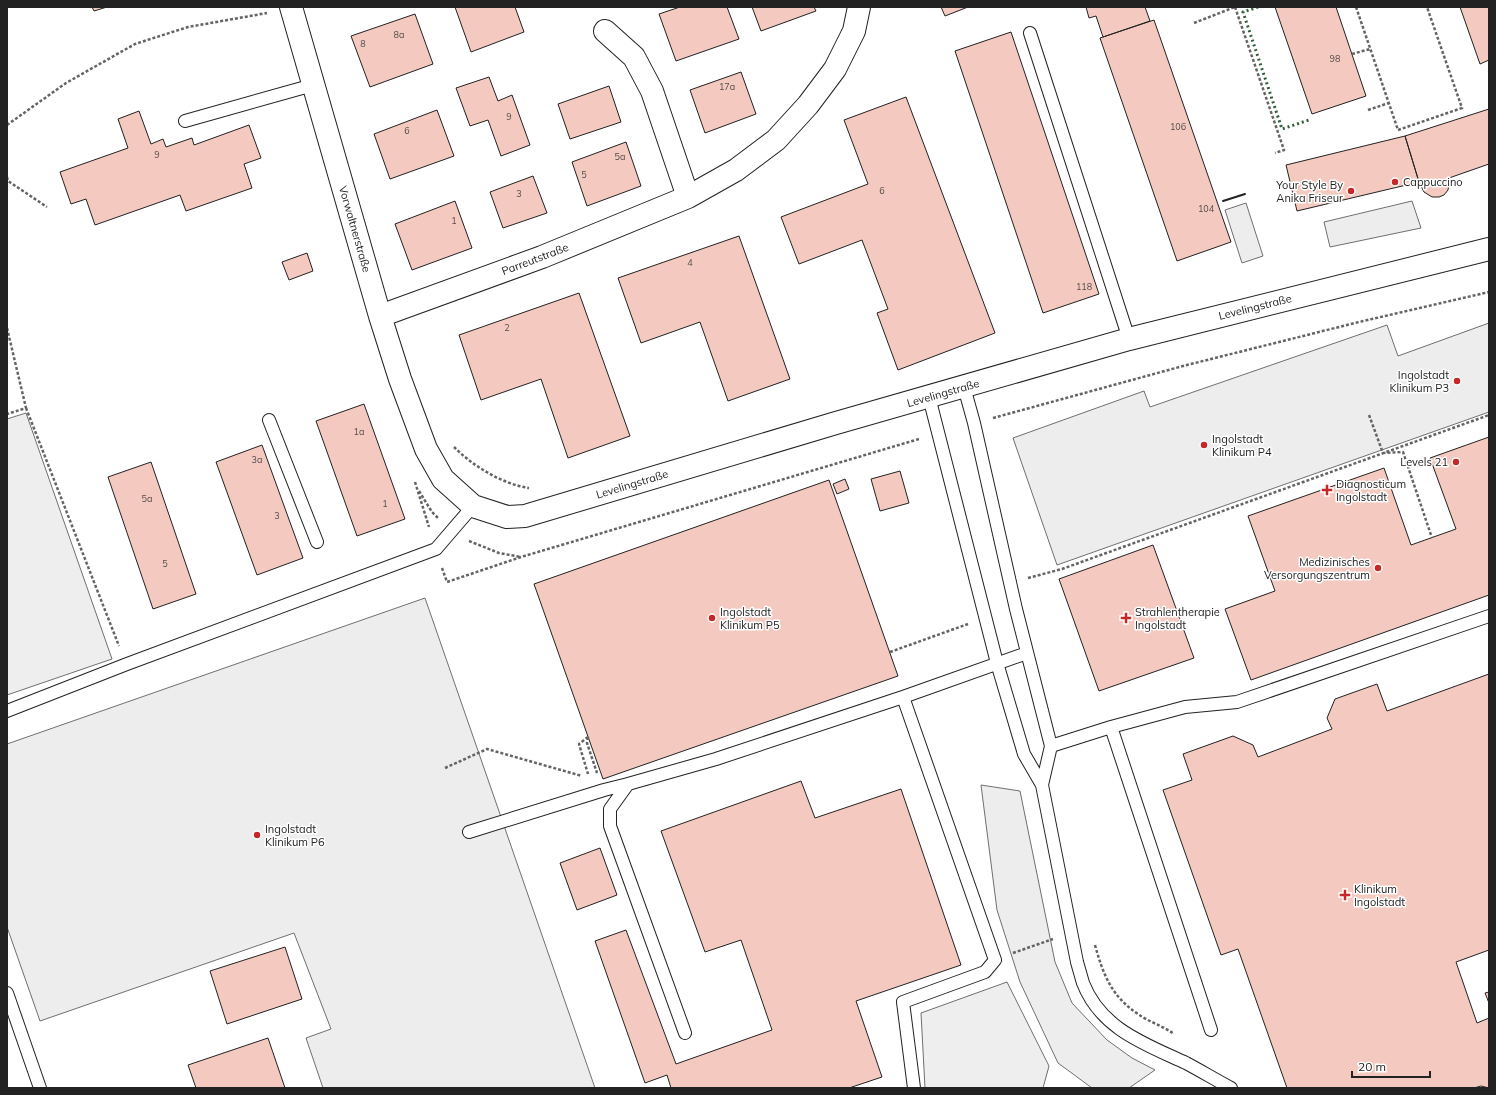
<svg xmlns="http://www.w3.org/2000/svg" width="1496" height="1095" font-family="Mulish,sans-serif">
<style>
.green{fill:#eee;stroke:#6f6f6f}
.parking{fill:#ededed;stroke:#6f6f6f}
.building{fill:#f3c9c0;stroke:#222}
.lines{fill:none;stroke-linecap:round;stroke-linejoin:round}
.service-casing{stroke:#222;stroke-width:14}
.minor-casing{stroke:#222;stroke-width:24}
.path{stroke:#646464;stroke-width:2.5;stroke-dasharray:3 2;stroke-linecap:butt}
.service{stroke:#fff;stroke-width:12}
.minor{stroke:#fff;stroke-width:22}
.hedge{stroke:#2f5e38;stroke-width:3;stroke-dasharray:2 3;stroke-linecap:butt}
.wall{stroke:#222;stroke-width:2}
.poi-dot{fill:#c62828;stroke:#fff;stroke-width:1.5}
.labels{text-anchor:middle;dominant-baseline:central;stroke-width:3;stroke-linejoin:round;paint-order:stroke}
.number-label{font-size:9px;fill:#564c4a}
.poi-label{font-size:11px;fill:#222;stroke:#fff;text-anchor:start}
.street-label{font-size:11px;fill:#222;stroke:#fff}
</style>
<rect width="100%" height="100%" fill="#fff"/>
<!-- green -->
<path class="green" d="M26 413 112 659 7 695V419Z
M1007 982 1049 1066 1043 1088H925L921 1013Z"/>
<!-- parking -->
<path class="parking" d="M1412 201 1421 228 1330 247 1324 222Z
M1246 203 1263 256 1242 263 1225 210Z
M1489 323V412L1057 565 1013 438 1144 391 1150 407 1387 325 1398 356Z
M425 598 595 1088H323L306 1038 331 1029 294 933 40 1021 7 927V744Z
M981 785 1020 791 1055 962 1072 1003 1107 1040 1132 1058 1155 1070 1129 1088H1092L1058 1063 1020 982 997 910Z"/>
<!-- building -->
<path class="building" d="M92 7H107L94 11Z
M455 7H515L524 32 471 52Z
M680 7H727L739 39 676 61 659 14Z
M752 7H814L816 11 761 31Z
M941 7H968L945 16Z
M1086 7H1145L1150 21 1103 37 1096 16 1089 18Z
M1275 7H1336L1366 96 1312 114Z
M1460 7H1489V60L1480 64Z
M415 14 433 64 370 87 351 36Z
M1154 20 1231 242 1177 261 1100 38Z
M1011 32 1099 294 1043 313 955 51Z
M741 72 756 114 705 133 690 90Z
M489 77 498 101 512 95 530 145 501 156 488 120 470 126 456 88Z
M609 86 621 122 570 139 558 104Z
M906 97 995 333 898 370 877 313 888 309 862 240 799 264 781 217 868 184 844 120Z
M1489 109V164L1449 178V184L1448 190 1444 195 1439 197H1432L1424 192 1419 182 1405 136Z
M437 110 454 156 390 179 374 134Z
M139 111 151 144 163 139 166 147 192 138 194 145 249 125 261 158 244 164 252 188 186 211 180 195 95 225 86 199 71 204 60 172 128 148 118 119Z
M1405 136 1419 182 1297 211 1286 165Z
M626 142 641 186 587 206 572 162Z
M533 176 547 213 503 228 490 192Z
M455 201 472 248 412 270 395 224Z
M739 236 790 379 728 401 700 322 641 343 618 278Z
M307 253 313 271 289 280 282 262Z
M579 293 630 436 568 458 541 379 481 400 459 335Z
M364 404 405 519 357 536 316 421Z
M1489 437V595L1251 680 1225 609 1275 591 1248 516 1384 468 1411 545 1456 529 1430 458Z
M262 445 303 558 257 575 216 462Z
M151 462 196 594 153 609 108 477Z
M900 471 909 503 880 511 871 479Z
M845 479 849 489 837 494 833 484Z
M829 480 898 676 603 779 534 584Z
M1153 545 1194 658 1099 691 1059 579Z
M1489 674V950L1456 962 1477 1023 1489 1018V1088L1481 1086 1474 1088H1287L1238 949 1221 955 1163 790 1192 780 1183 754 1233 736 1253 745 1258 757 1332 729 1327 718 1335 699 1377 684 1387 711Z
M801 781 815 818 901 789 961 965 856 1001 882 1077 849 1088H671L667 1075 645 1083 595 941 626 930 676 1064 772 1030 741 940 705 952 661 831Z
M600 848 617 895 577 910 560 863Z
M285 947 302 999 227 1024 210 971Z
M1489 992V1003L1485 993Z
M268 1038 285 1088H196L188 1065Z"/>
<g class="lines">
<!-- service casing -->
<g class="service-casing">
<path id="service" d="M1030 33 1129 339
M185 121 313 85
M929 397 997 663 1024 754 1042 785 1051 746 1016 609 974 423 964 387
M269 420 317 542
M903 697 995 960 985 972 903 1002 914 1088
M7 711 127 664 436 549 473 506
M1111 727 1185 707 1237 702 1489 616
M1051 746 1111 727 1211 1030
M1042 785 1077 962C1079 969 1081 976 1083 983 1101 1029 1145 1044 1186 1063 1201 1071 1216 1080 1231 1088
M469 832 604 790 628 784
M7 993 40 1088
M685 1033 610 826V809L628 784 716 759 903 697 1027 653"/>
</g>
<!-- minor casing -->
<g class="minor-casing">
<path id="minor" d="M291 7 380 316 400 379 426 449 443 479 473 506 507 517 525 516 836 423 1129 339 1489 249
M605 31 634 57 652 91 688 197
M380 316 542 257 688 197 736 170 776 140 808 105 835 69 854 31 859 7"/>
</g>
<!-- path -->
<path class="path" d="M1235 7 1284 150 1275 153
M1356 7 1398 130 1462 108 1427 7
M1194 23 1235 7
M1352 54 1370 49
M1368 110 1389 103
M7 125 66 83 135 44 188 27 267 13
M7 177 8 181 47 207
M7 328 26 408 7 414
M26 408 119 646
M1369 415 1383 453 1403 452 1432 538
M993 418 1183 366 1359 322 1489 292
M454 447C473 466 502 484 529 488
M415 482 429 527
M419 491 432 512 438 518
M469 541 499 553 521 557
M442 568 447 582 521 557 919 439
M1028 578 1062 569 1489 415
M890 652 968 624
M588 737 587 743 597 773
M588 737 579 744 588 774
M445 768 487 749 582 776
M1095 945C1103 974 1111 996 1138 1014 1149 1022 1163 1026 1174 1034
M1013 953 1053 939"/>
<!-- service -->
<use href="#service" class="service"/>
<!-- minor -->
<use href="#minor" class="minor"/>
<!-- hedge -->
<path class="hedge" d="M1258 7 1243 12 1282 129 1309 120"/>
<!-- wall -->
<path class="wall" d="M1223 201 1245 194"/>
</g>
<!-- markers -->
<g class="poi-dot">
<circle cx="1395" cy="182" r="4"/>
<circle cx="1351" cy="191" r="4"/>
<circle cx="1457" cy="381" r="4"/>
<circle cx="1204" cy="445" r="4"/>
<circle cx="1456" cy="462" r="4"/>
<path d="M1325 484h4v4h4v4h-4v4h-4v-4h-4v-4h4z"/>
<circle cx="1378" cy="568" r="4"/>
<circle cx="712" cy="618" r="4"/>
<path d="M1124 612h4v4h4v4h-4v4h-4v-4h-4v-4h4z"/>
<circle cx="257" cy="835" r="4"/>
<path d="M1343 889h4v4h4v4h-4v4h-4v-4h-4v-4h4z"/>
</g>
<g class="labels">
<!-- number labels -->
<g class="number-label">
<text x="399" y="34">8a</text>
<text x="363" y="43">8</text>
<text x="1335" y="58">98</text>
<text x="727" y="86">17a</text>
<text x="509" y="116">9</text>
<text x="1178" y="126">106</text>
<text x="407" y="130">6</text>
<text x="157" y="154">9</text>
<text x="620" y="156">5a</text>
<text x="584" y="174">5</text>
<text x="882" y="190">6</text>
<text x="519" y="193">3</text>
<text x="1206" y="208">104</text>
<text x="454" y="220">1</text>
<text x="690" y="262">4</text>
<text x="1084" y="286">118</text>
<text x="507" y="327">2</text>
<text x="359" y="431">1a</text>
<text x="257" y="459">3a</text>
<text x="147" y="498">5a</text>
<text x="385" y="503">1</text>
<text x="277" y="515">3</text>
<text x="165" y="563">5</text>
</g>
<!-- poi labels -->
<g class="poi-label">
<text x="1403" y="182">Cappuccino</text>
<text x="1343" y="185" text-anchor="end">Your Style By<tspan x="1343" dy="13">Anika Friseur</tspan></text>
<text x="1449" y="375" text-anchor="end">Ingolstadt<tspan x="1449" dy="13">Klinikum P3</tspan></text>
<text x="1212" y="439">Ingolstadt<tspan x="1212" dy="13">Klinikum P4</tspan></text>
<text x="1448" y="462" text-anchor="end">Levels 21</text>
<text x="1336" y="484">Diagnosticum<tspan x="1336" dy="13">Ingolstadt</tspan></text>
<text x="1370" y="562" text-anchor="end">Medizinisches<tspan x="1370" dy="13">Versorgungszentrum</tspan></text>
<text x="720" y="612">Ingolstadt<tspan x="720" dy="13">Klinikum P5</tspan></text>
<text x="1135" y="612">Strahlentherapie<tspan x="1135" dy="13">Ingolstadt</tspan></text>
<text x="265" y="829">Ingolstadt<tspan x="265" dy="13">Klinikum P6</tspan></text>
<text x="1354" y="889">Klinikum<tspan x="1354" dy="13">Ingolstadt</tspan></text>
</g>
<!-- street labels -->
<g class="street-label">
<text transform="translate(355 229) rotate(74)">Vorwaltnerstraße</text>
<text transform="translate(535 259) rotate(-21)">Parreutstraße</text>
<text transform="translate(1255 307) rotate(-14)">Levelingstraße</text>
<text transform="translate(943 393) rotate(-16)">Levelingstraße</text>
<text transform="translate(632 484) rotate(-17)">Levelingstraße</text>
</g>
</g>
<!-- border -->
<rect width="1496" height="1095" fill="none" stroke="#222222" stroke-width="16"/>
<!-- scale -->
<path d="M1352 1071v6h78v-6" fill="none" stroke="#222222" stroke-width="2"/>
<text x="1358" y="1071" font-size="12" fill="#222222" stroke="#ffffff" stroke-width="3" paint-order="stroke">20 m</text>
</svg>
